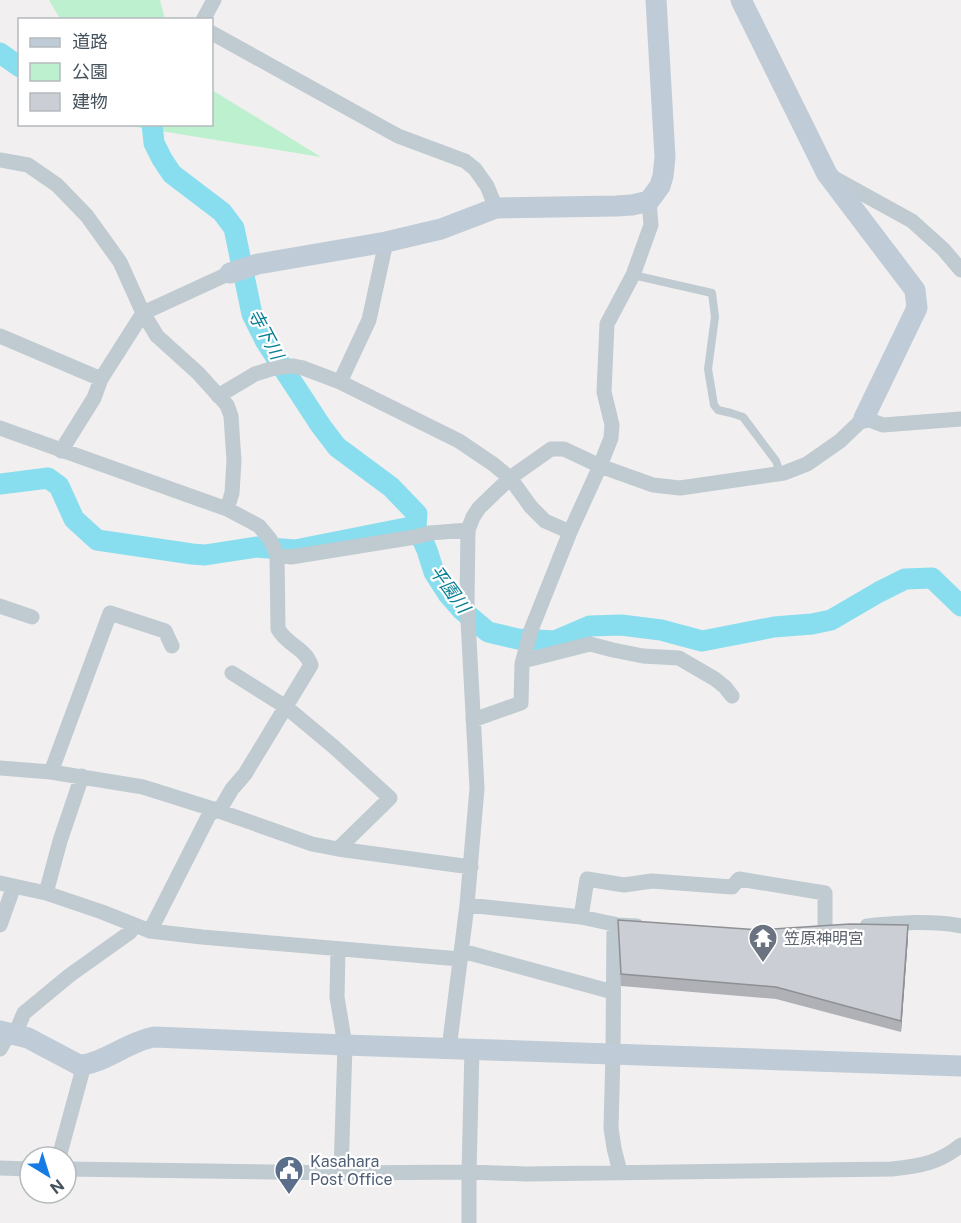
<svg xmlns="http://www.w3.org/2000/svg" width="961" height="1223" font-family="'Public Sans','Noto Sans JP',sans-serif">
<style>
.green{fill:#bcf0ce}
.lines{fill:none;stroke-linecap:round;stroke-linejoin:round}
.river{stroke:#88deee;stroke-width:21}
.lane{stroke:#bfcad1;stroke-width:8}
.street{stroke:#bfcad1;stroke-width:15}
.secondary{stroke:#bfcbd6;stroke-width:21}
.wall{fill:#afb1b6}
.shaded-wall{fill:#8e9094}
.building{fill:#cbced4;stroke:#8e9094;stroke-width:1.5}
.labels{text-anchor:middle;dominant-baseline:central;stroke-width:4.5;stroke-linejoin:round;paint-order:stroke}
.worship-label{font-size:16px;fill:#5b616d;stroke:#fff;text-anchor:start}
.service-label{font-size:16px;fill:#4e5e75;stroke:#fff;text-anchor:start}
.water-label{font-size:18px;font-style:italic;fill:#0a8096;stroke:#fff}
</style>
<rect width="100%" height="100%" fill="#f1efef"/>
<!-- green -->
<path class="green" d="M49 0H160L165 19H60Z
M212 90 321 157 124 125 212 124Z"/>
<g class="lines">
<!-- river -->
<path class="river" d="M0 53 20 67
M152 124 154 143 162 159 172 174 222 212 234 228 252 314 266 342 321 426 337 447 391 487 417 514 416 526
M0 484 48 478 59 486 74 519 97 540 192 554 205 555 256 547 295 550 416 526
M416 526 427 550 434 572 448 594 462 610 488 632 518 639 555 641 590 626 621 625 661 630 702 641 774 627 812 624 831 620 879 592 905 579 932 578 961 606"/>
<!-- lane -->
<path class="lane" d="M633 275 712 293 715 317 708 369 714 405 718 410 731 413 743 417 776 461 780 473"/>
<!-- street -->
<path class="street" d="M203 20 214 0
M212 33 398 136 465 161 475 169 487 186 496 208
M0 160 28 165 57 185 87 216 120 262 143 313 157 336 198 373 227 405 231 416 234 461 232 493 227 509
M834 178 912 221 943 249 961 270
M0 336 101 379
M340 382 369 320 386 242
M218 396 255 374 274 368 292 366 303 368 340 382 459 441 493 464 510 478 531 507 545 521 570 532
M0 428 227 509 259 526 270 539 277 555 278 629C287 645 305 648 311 665L245 774 232 789 222 806 209 815 150 931
M61 451 94 398 101 379 143 313 230 273
M277 555 291 557 415 537 430 533 468 530
M0 606 32 617
M523 661 590 644 613 650 643 656 679 658 715 679 725 687 732 696
M232 673 286 707 334 747 390 798 338 849
M473 720 521 703 522 664 531 630 570 532 600 466 611 438 612 425 604 392 607 324 633 275 651 225 649 201
M0 768 51 772 143 787 216 810 312 844 338 849 471 867
M51 772 110 613 165 631 172 646
M0 883 46 893 102 912 150 931 202 937 460 959
M46 893 60 841 82 776
M467 905 581 917 618 925 637 926
M581 917 587 879 624 885 652 881 732 887 739 879 825 893V931
M614 924 613 1054 611 1128 614 1148 620 1172
M0 925 14 886
M867 926C899 923 930 920 961 926
M338 949 337 997 345 1045 341 1173
M462 951 613 992
M0 1049 4 1042 18 1027 24 1013 70 975 129 933 135 926
M449 1049 467 905 477 788 467 602 468 530 473 517 479 508 510 478 551 449H564L600 466 653 485 680 488 784 473 807 464 840 441 864 418 883 425 961 419
M59 1157 84 1065
M0 1168 30 1169
M66 1169 341 1173 469 1172 526 1174 892 1169C920 1166 939 1163 961 1145
M469 1223V1172L472 1049"/>
<!-- secondary -->
<path class="secondary" d="M741 0 827 174 915 290 917 308 864 418
M230 273 258 264 386 242 441 229 496 208 616 206 632 205 649 201 660 186 663 176 665 157 656 0
M0 1031 28 1038 79 1065C101 1065 129 1041 154 1037L345 1045 961 1066"/>
</g>
<!-- wall -->
<path class="wall" d="M618 920 760 930 908 937 901 1032 776 999 621 986Z"/>
<!-- shaded-wall -->
<path class="shaded-wall" d="M908 925V937L901 1032V1021Z"/>
<!-- building -->
<path class="building" d="M618 920 760 930 850 924 908 925 901 1021 776 987 621 974Z"/>
<!-- icons -->
<defs>
<g id="temple-pin" transform="scale(1.5)"><path d="M0 17L-7.5 6A9.5 9.5 0 1 1 7.5 6Z" fill="#6b7280" stroke="#fff"/><path d="M0-6L5-2H3V0L6.5 2.5H4V6H1.5V3h-3V6H-4V2.5H-6.5L-3 0V-2H-5Z" fill="#fff"/></g>
<g id="civic-pin" transform="scale(1.5)"><path d="M0 17L-7.5 6A9.5 9.5 0 1 1 7.5 6Z" fill="#5c6f8a" stroke="#fff"/><path d="M-.6-6.5H3V-4.5H.6V-3L4-1V1h2V6H-6V1h2V-1L-.6-3ZM-1.2 2.5V6h2.4V2.5Z" fill="#fff"/></g>
</defs>
<g fill-rule="evenodd">
<use href="#temple-pin" x="763" y="938"/>
<use href="#civic-pin" x="289" y="1170"/>
</g>
<g class="labels">
<!-- worship labels -->
<g class="worship-label">
<text x="784" y="938">笠原神明宮</text>
</g>
<!-- service labels -->
<g class="service-label">
<text x="310" y="1161">Kasahara<tspan x="310" dy="18">Post Office</tspan></text>
</g>
<!-- water labels -->
<g class="water-label">
<text transform="translate(266 334) rotate(62)">寺下川</text>
<text transform="translate(450 589) rotate(54)">平園川</text>
</g>
</g>
<!-- legend -->
<rect x="18" y="18" width="195" height="108" fill="#ffffff" stroke="#b5babe" stroke-width="1.5"/>
<rect x="30" y="38" width="30" height="9" fill="#bfcbd6" stroke="#b5babe" stroke-width="1.5"/>
<text x="72" y="48" font-size="18" fill="#46535d">道路</text>
<rect x="30" y="63" width="30" height="18" fill="#bcf0ce" stroke="#b5babe" stroke-width="1.5"/>
<text x="72" y="78" font-size="18" fill="#46535d">公園</text>
<rect x="30" y="93" width="30" height="18" fill="#cbced4" stroke="#b5babe" stroke-width="1.5"/>
<text x="72" y="108" font-size="18" fill="#46535d">建物</text>
<!-- north arrow -->
<g transform="translate(48 1175) rotate(142)"><circle r="28" fill="#ffffff" stroke="#b5babe" stroke-width="1.5"/>
<path d="M0-4.5L10 22L0 15L-10 22Z" fill="#157be5"/>
<text y="-9" font-size="16" font-weight="bold" text-anchor="middle" fill="#46535d">N</text>
</g>
</svg>
